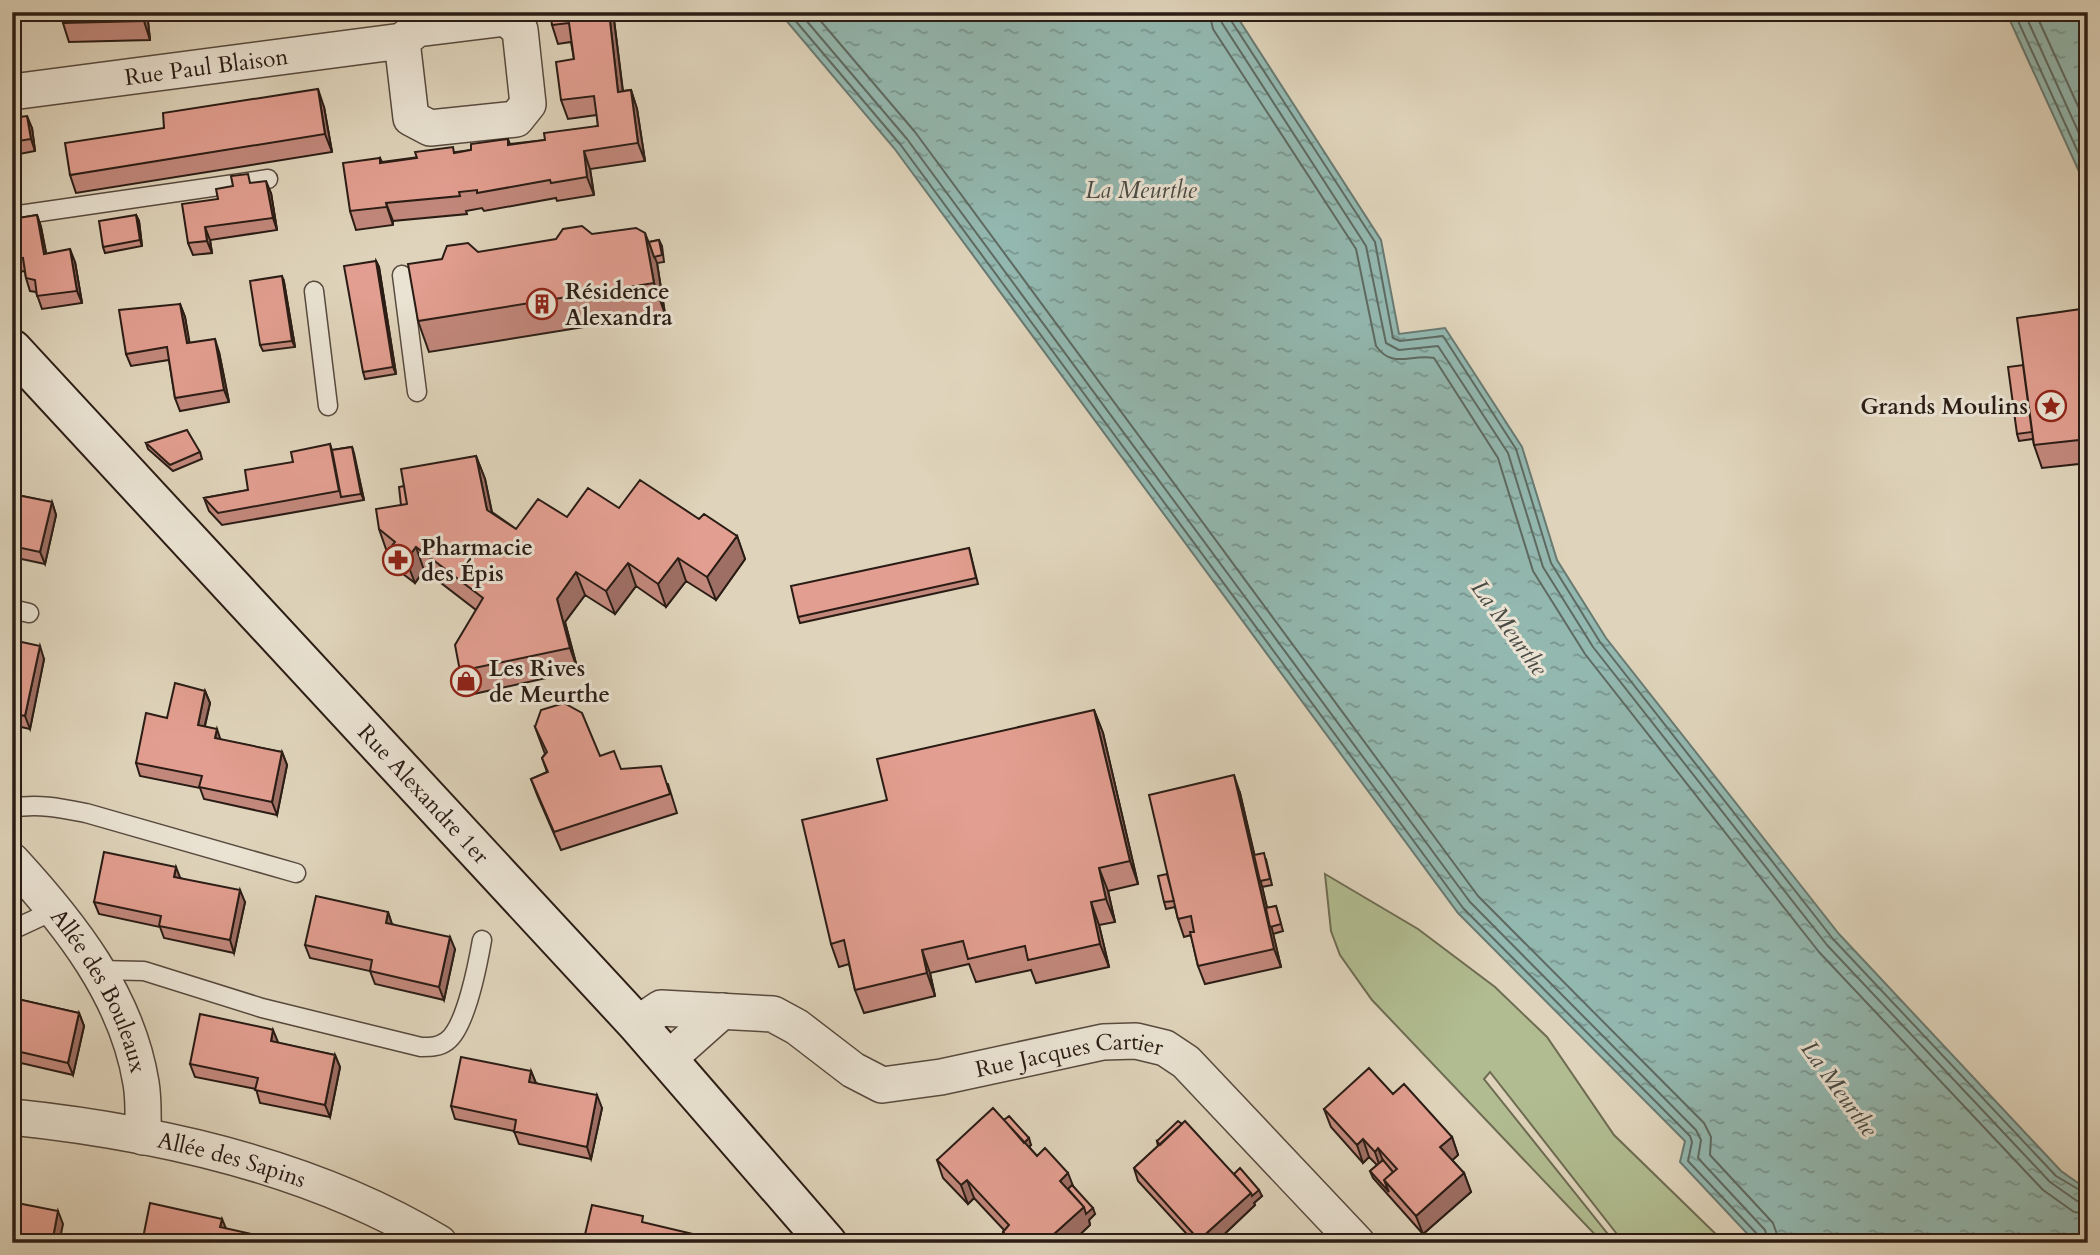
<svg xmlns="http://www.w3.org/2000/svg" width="2100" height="1255" font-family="Cardo,serif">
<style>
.grass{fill:#b1bd91;stroke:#6e6c53;stroke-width:2}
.water{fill:url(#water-ripples);stroke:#697a72;stroke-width:2}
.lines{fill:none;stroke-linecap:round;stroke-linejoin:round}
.shore{stroke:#5e6a62;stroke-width:2}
.service-casing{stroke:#574a3e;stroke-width:21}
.minor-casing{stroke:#574a3e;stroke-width:38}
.secondary-casing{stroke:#2a1c15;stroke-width:42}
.service{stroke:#eae3d3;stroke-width:18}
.minor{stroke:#eae3d3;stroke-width:35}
.secondary{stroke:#eae3d3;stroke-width:38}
.wall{fill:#c2887c;stroke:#2a1c15;stroke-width:2}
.shaded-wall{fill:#9e6f65;stroke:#2a1c15;stroke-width:2}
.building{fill:#e29e90;stroke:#2a1c15;stroke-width:2}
.labels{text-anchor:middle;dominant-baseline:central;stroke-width:6;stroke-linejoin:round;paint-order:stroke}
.street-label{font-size:23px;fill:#2a1c15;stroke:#eae3d3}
.poi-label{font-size:23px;font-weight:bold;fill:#2a1c15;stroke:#eae3d3;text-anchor:start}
.water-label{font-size:24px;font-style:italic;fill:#4a4b44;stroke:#eae3d3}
</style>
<defs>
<pattern id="water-ripples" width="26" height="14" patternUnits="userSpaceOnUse" patternTransform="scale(1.75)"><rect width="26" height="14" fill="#93b8b0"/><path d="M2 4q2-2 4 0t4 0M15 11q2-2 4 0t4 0" fill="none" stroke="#78958e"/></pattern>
</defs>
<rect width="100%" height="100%" fill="#dfd4bb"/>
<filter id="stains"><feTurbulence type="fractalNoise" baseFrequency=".00286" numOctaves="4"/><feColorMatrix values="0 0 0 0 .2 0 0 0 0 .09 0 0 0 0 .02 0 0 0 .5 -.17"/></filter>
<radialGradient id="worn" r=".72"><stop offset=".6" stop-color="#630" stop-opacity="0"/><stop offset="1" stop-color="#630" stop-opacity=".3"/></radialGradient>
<!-- grass -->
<path class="grass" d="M1325 874 1418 929 1495 987 1547 1037 1614 1135 1725 1243H1624L1490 1072 1484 1079 1615 1243H1603L1372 1000 1340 955 1331 931Z"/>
<!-- water -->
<path class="water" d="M779 12H1234L1381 240 1399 334 1445 328 1522 447 1557 560 1606 638 1839 934 2061 1171 2088 1190V1243H1756L1680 1162 1685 1141 1458 913 894 148Z
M2008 12H2088V191L2007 14Z"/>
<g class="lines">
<!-- shore -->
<path class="shore" d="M788 12 900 144 1463 908 1690 1136 1692 1142 1688 1161 1758 1235 1760 1243
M799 12 907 139 1470 902 1696 1130 1701 1140 1698 1158 1765 1230 1769 1243
M813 12 915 132 1478 896 1704 1123 1711 1137 1710 1155 1773 1223 1780 1243
M1209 12 1213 29 1356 249 1376 346C1393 370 1412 353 1434 358L1498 458 1533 571 1585 654 1819 952 2043 1190 2074 1212 2088 1214
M1220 12 1222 23 1366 246 1386 343 1399 350 1438 346 1508 453 1543 567 1593 647 1827 945 2050 1182 2077 1201 2088 1204
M1228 12 1230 19 1375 242 1393 338 1400 341 1443 336 1516 449 1551 563 1600 642 1833 939 2056 1176 2088 1195
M2014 12 2088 174
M2024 12 2088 153
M2035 12 2088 128"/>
<!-- service casing -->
<g class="service-casing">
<path id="service" d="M12 216 268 179
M402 275 417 392
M314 291 328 406
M12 609 29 613
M12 808C37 803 61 808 86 813L296 873
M12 930 55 910
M98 970 144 971 262 1008 421 1047C431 1047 439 1047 447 1041 466 1027 478 963 482 940"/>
</g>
<!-- minor casing -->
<g class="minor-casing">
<g id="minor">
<path id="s1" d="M12 92 402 41 417 29 506 18 520 30 528 104 516 119 430 128 411 118 402 41"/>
<path id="s2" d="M12 861C70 924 127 996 141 1083 144 1100 143 1119 143 1137"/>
<path id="s3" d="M637 1024 661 1008 773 1014 797 1027 853 1070 882 1085 941 1077 1103 1042 1136 1041 1165 1048 1186 1062 1357 1243"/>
<path d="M667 1060 722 1011"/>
<path id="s4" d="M12 1117C157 1132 313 1167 439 1243"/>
</g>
</g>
<!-- secondary casing -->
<g class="secondary-casing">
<g id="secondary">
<path id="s5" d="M12 349 637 1024 827 1243"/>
</g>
</g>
<!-- service -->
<use href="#service" class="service"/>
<!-- minor -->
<use href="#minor" class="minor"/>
<!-- secondary -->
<use href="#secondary" class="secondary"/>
</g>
<!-- wall -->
<path class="wall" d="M147 12 150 40 69 42 63 23Z
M234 12H317V14L237 19Z
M613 12 623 91 631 90 637 109 645 161 590 169 594 195 557 201 556 198 484 211 482 208 466 211 467 214 393 221V225L356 230 350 211 380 158 382 162 471 150 508 139 510 144 545 140 598 126 597 115 568 119 561 100 574 59 571 42 558 44 552 25Z
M324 107 332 152 76 193 70 175Z
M12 118 32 128 35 151 14 155 19 189 12 190Z
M251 183 271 193 277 230 210 240 212 253 193 255 188 243 218 199Z
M37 215 41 227 46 254 75 262 82 303 42 309 36 292 30 291 26 278 25 271 12 273V219Z
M136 215 139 221 142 246 105 253 103 247Z
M592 234 649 242 659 240 662 246 664 262 657 263 665 314 429 352 418 321Z
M376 261 379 267 396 374 365 379 363 372Z
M284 282 295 347 263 351 260 345Z
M180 304 185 317 189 343 219 352 229 402 180 411 175 398 169 360 131 366 126 354Z
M2088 308V463L2042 468 2034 445 2033 439 2019 441 2017 434 2023 365Z
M146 443 200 452 202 459 173 471 148 449Z
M330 444 332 450 352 447 364 500 222 525 209 511 204 498 248 490 293 462Z
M476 456 485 479 492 512 516 529 567 517 619 508 699 519 737 536 745 559 716 600 686 581 666 607 636 586 615 614 585 595 565 622 578 671 469 695 460 671 476 610 424 570 415 583 387 562 385 556 387 552 379 529 401 505 404 486Z
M12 494 52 502 56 515 45 564 12 557Z
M969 548 978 584 800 623 798 617Z
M44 659 30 729 12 725V662Z
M205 691 210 703 205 726 221 740 282 752 287 765 277 815 204 799 200 788 140 776 136 763 167 718Z
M1094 710 1103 733 1138 884 1108 891 1115 922 1099 925 1109 967 1036 983 1031 970 976 982 969 964 930 973 935 996 864 1013 855 990 849 964 839 967 831 944 887 800Z
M535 727 600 756 621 769 668 784 677 813 561 850 538 797 531 779 547 772 542 758 545 754Z
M1240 793 1254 855 1266 859 1272 885 1262 887V886L1267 908 1276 906 1283 931 1273 934 1281 967 1205 984 1198 966 1191 935 1184 937 1178 919 1175 907 1166 909 1164 902 1167 874Z
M180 878 245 902 234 953 164 938 160 927 99 914 94 902Z
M388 912 392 924 455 949 444 1000 375 984 370 971 310 958 305 945Z
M12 987 17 999 79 1013 84 1026 73 1075 12 1061Z
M278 1043 335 1055 340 1067 330 1117 260 1103 256 1089 195 1077 190 1064Z
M531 1071 536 1083 602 1108 591 1159 519 1144 514 1131 455 1119 451 1106Z
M1393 1094 1452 1137 1458 1155 1452 1160 1464 1173 1471 1192 1423 1234 1373 1178 1370 1171 1377 1165 1369 1157 1363 1163 1331 1127 1324 1109Z
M1004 1120 1031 1145 1029 1147 1037 1156 1072 1185 1095 1214 1089 1220 1090 1225 1071 1243H1007L1003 1232 1004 1230 974 1198 968 1204 943 1178 937 1160Z
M1157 1141 1234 1174 1262 1196 1254 1203 1255 1205 1215 1243H1195L1138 1181 1134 1168 1158 1146Z"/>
<!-- shaded-wall -->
<path class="shaded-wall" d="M142 12H147L150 40 144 21Z
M609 12H613L625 110 618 92Z
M318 89 324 107 332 152 325 134Z
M631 90 637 109 645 161 638 143Z
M27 116 32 128 35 151 31 139Z
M12 151 14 155 19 189 15 177 12 161Z
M584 151 590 169 594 195 587 177Z
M266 181 271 193 277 230 273 218Z
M386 203 393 221V225L387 207Z
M37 215 41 227 49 267 44 254Z
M136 215 139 221 142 246 140 240Z
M205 227 210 240 212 253 207 241Z
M645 233 657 263 665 314 654 283Z
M70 249 75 262 82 303 77 291Z
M376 261 379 267 396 374 393 367Z
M282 276 284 282 295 347 292 341Z
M180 304 185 317 192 356 187 343Z
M215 339 219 352 229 402 224 390Z
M352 447 354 453 364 500 361 494Z
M476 456 485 479 496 533 487 510Z
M52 502 56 515 45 564 40 552Z
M737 536 745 559 716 600 707 577Z
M416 547 424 570 415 583 406 560Z
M678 558 686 581 666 607 658 584Z
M628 563 636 586 615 614 606 591Z
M576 572 585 595 565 622 578 671 570 648 557 599Z
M40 646 44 659 30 729 25 716Z
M205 691 210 703 202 737 198 725Z
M1094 710 1103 733 1138 884 1130 861Z
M217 729 221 741 215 738Z
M282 752 287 765 277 815 272 802Z
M1234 775 1240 793 1281 967 1274 949Z
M176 867 181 880 174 877Z
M1099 868 1108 891 1115 922 1106 899Z
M240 890 245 902 234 953 230 940Z
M1091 902 1099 925 1109 967 1100 944Z
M388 912 392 925 386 923Z
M450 937 455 949 444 1000 439 987Z
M922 950 930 973 935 996 927 973Z
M13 987 17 999 13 998Z
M79 1013 84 1026 73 1075 68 1063Z
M273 1030 278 1042 275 1054 271 1041Z
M335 1055 340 1067 330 1117 325 1105Z
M531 1071 536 1084 529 1082Z
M597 1095 602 1108 591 1159 587 1147Z
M1452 1137 1458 1155 1447 1165 1440 1147Z
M1029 1138 1031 1145 1023 1152 1021 1145Z
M1363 1139 1369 1157 1363 1163 1357 1145Z
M1378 1148 1385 1166 1381 1170 1375 1152Z
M1068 1173 1075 1191 1069 1197 1060 1181Z
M1464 1173 1471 1192 1423 1234 1416 1216Z
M967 1180 974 1198 968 1204 961 1185Z
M1259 1190 1262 1196 1254 1203 1255 1205 1215 1243H1200L1199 1240 1251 1193Z
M1084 1207 1093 1208 1095 1214 1089 1220 1090 1225 1071 1243H1044Z
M58 1211 63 1224 59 1243H52Z
M222 1219 227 1231 220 1227Z"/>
<!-- building -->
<path class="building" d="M62 12H142L144 21 63 23Z
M550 12H609L618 92 631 90 638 143 584 151 587 177 551 183 550 180 477 193V190L459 192 460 196 386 203 387 207 350 211 343 163 380 158V163L417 158 415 152 453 147 454 153 471 150V144L500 140 508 139V145L545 140 544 133 598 126 594 96 561 100 556 62 574 59 569 23 552 25Z
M318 89 325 134 70 175 65 143 164 128 163 113Z
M27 116 31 139 12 142V118Z
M12 161 15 177H12Z
M248 174 250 183 266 181 273 218 205 227 207 241 188 243 182 204 218 199 216 189 233 186 231 176Z
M37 215 44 254 70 249 77 291 37 296 35 280 26 278 23 258 12 260V219Z
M136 215 140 240 103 247 99 221Z
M582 226 592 234 636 228 645 233 654 283 418 321 408 264 442 259 447 246 468 243 478 252 556 239 563 229Z
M659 240 662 255 654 257 649 242Z
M376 261 393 367 363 372 344 266Z
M282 276 292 341 260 345 250 281Z
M180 304 187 343 215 339 224 390 175 398 167 347 126 354 119 310Z
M2088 308V439L2034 445 2017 318Z
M2023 365 2032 432 2017 434 2008 367Z
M187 430 200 452 170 465 146 443Z
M330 444 339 491 218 513 204 498 248 490 245 470 293 462 291 452Z
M352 447 361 494 341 497 332 450Z
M476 456 487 510 516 529 538 499 567 517 588 488 619 508 640 480 699 519 704 514 737 536 707 577 678 558 658 584 628 563 606 591 576 572 557 599 570 648 460 671 455 645 483 598 416 547 406 560 390 548 395 542 379 529 376 509 407 504 401 469Z
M404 486 407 504 401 505 399 487Z
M12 494 52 502 40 552 12 546Z
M969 548 976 578 798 617 791 586Z
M389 549 391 551 396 564 385 556Z
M17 641 40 646 25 716 12 713V662Z
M175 683 205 691 198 725 217 729 215 738 282 752 272 802 199 787 202 776 136 763 146 713 167 718Z
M564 703 582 713 600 756 614 751 621 769 661 766 670 794 554 832 531 779 548 772 542 758 547 752 535 727 541 710Z
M1094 710 1130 861 1099 868 1106 899 1091 902 1100 944 1028 960 1025 946 968 959 963 941 922 950 927 973 855 990 844 940 831 944 802 820 887 800 877 759Z
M1234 775 1274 949 1198 966 1190 932H1194L1191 916 1178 919 1149 795Z
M104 852 176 867 174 877 240 890 230 940 159 926 161 916 94 902Z
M1264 853 1270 879 1260 881 1254 855Z
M1167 874 1174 901 1164 902 1158 876Z
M316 896 388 912 386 923 450 937 439 987 370 971 372 960 305 945Z
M1276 906 1281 924 1270 927 1266 908Z
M12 987 13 998 79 1013 68 1063 12 1050Z
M200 1014 270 1029 273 1030 271 1041 335 1055 325 1105 255 1090 258 1078 190 1064Z
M461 1057 531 1071 529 1082 597 1095 587 1147 517 1132H514L516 1120 451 1106Z
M1369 1068 1393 1094 1404 1084 1452 1137 1440 1147 1464 1173 1416 1216 1384 1180 1397 1169 1378 1148 1375 1152 1363 1139 1357 1145 1324 1109Z
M993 1108 1037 1156 1045 1148 1068 1173 1060 1181 1084 1207 1044 1243H1013L1003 1232 1009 1225 967 1180 961 1185 937 1160Z
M1009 1116 1029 1138 1024 1143 1004 1120Z
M1178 1121 1182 1124 1160 1145 1157 1141Z
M1185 1121 1251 1193 1199 1240 1134 1168Z
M1383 1160 1393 1172 1384 1180 1389 1192 1370 1171Z
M1240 1168 1259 1190 1252 1196 1251 1193 1234 1174Z
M1072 1185 1093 1208 1086 1214 1084 1207 1068 1189Z
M12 1202 58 1211 52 1243H12Z
M150 1203 222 1219 220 1227 287 1242V1243H142Z
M592 1205 643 1216 642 1222 693 1234 692 1240 705 1243H583Z"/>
<!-- icons -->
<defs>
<g id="building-ring" transform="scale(1.575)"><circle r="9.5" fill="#eae3d3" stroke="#8f2418" stroke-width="1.5"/><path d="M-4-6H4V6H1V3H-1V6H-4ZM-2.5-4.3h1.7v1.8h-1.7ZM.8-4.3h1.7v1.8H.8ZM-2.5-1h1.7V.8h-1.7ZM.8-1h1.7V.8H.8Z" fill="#8f2418"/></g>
<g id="sight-ring" transform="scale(1.575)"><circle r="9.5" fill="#eae3d3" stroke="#8f2418" stroke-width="1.5"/><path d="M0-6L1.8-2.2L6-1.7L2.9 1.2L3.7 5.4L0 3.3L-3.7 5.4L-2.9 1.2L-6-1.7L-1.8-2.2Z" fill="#8f2418"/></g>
<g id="pharmacy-ring" transform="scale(1.575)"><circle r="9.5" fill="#eae3d3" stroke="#8f2418" stroke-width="1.5"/><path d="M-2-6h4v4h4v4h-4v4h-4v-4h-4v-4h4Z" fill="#8f2418"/></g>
<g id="shop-ring" transform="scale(1.575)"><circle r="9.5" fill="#eae3d3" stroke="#8f2418" stroke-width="1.5"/><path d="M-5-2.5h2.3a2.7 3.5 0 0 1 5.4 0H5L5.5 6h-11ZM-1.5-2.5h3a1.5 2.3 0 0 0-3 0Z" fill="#8f2418"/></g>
</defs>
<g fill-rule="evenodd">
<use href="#building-ring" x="542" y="304"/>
<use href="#sight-ring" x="2051" y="406"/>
<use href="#pharmacy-ring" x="398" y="560"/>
<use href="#shop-ring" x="466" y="681"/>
</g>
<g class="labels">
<!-- street labels -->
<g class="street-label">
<text stroke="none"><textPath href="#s1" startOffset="196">Rue Paul Blaison</textPath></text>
<text stroke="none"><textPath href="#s5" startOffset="606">Rue Alexandre 1er</textPath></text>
<text stroke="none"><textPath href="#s2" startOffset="158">Allée des Bouleaux</textPath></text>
<text stroke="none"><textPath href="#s3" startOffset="462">Rue Jacques Cartier</textPath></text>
<text stroke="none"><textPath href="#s4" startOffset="224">Allée des Sapins</textPath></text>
</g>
<!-- poi labels -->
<g class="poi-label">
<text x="565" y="291">Résidence<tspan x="565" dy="26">Alexandra</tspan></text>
<text x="2028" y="406" text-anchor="end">Grands Moulins</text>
<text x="421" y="547">Pharmacie<tspan x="421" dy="26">des Épis</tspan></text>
<text x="489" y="668">Les Rives<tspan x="489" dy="26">de Meurthe</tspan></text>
</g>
<!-- water labels -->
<g class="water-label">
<text x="1141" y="190">La Meurthe</text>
<text transform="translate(1509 628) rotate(54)">La Meurthe</text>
<text transform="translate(1839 1089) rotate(54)">La Meurthe</text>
</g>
</g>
<!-- margin -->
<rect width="2100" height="1255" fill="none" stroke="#dfd4bb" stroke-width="42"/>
<rect x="14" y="14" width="2072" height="1227" fill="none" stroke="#2a1c15" stroke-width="3.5"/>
<rect x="21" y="21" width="2058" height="1213" fill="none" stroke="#2a1c15" stroke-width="2"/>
<rect width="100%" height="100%" filter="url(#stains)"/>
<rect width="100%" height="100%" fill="url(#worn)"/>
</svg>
